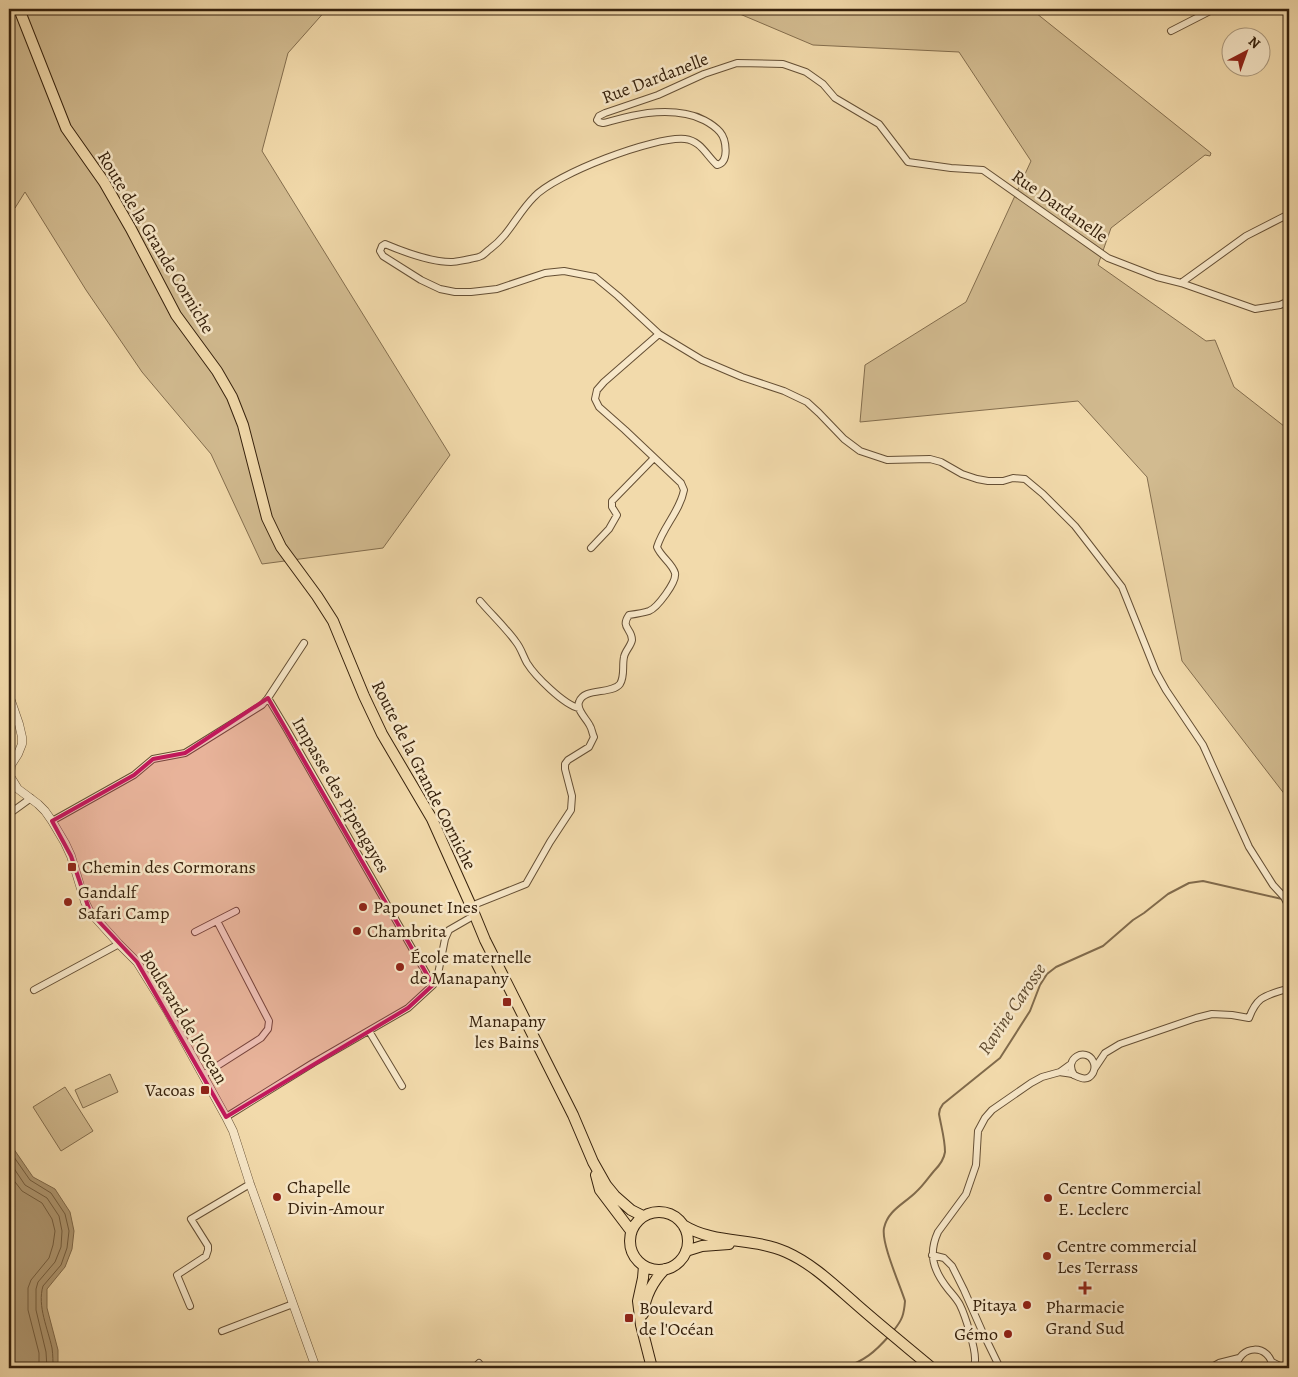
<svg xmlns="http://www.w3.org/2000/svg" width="1298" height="1377" font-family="Alegreya,serif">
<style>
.green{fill:#d2bb90;stroke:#846e4e}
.water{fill:#b29b75;stroke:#806a4b}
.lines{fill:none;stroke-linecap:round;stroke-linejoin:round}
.shore{stroke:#745e40;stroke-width:1}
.stream{stroke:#806a4b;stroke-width:2}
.minor-casing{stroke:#654f34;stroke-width:8}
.tertiary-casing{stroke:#654f34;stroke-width:9}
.primary-casing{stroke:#36210c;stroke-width:12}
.minor{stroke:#f7e7c8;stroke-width:6}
.tertiary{stroke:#f7e7c8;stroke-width:8}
.primary{stroke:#f2daab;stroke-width:10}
.marked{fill:#c2185b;fill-opacity:0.2;stroke:#c2185b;stroke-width:4;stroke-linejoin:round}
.poi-dot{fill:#8f2418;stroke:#f7e7c8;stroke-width:2}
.labels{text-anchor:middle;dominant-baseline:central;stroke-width:5;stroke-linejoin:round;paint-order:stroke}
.street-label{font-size:18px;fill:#36210c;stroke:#f7e7c8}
.poi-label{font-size:18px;fill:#36210c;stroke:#f7e7c8;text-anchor:start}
.water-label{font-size:19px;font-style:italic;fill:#614c31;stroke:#f7e7c8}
</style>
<rect width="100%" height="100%" fill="#f2daab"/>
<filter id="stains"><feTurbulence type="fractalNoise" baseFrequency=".004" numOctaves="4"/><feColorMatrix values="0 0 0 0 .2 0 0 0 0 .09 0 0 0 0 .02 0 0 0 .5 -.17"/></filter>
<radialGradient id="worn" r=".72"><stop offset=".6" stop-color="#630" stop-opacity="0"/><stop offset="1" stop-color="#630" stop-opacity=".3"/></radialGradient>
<!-- green -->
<path class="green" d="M9 9H327L288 53 262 151 450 455 383 548 262 564 211 454 142 372 86 290 25 192 15 208 9 190Z
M728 9H1031L1211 153 1210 156 1205 155 1111 228 1098 265 1206 341 1215 340 1234 387 1289 430V800L1182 661 1147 477 1078 401 860 422 865 365 966 302 1031 161 959 52 813 45Z
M110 1074 118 1092 83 1108 75 1090Z
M65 1087 93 1131 61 1151 33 1107Z"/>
<!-- water -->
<path class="water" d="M9 1142 33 1177 55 1189 70 1212 74 1231 72 1249 65 1267 47 1289V1308L58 1350V1368H9Z"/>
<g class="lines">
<!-- shore -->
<path class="shore" d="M9 1150 30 1180 51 1193 65 1214 69 1231 67 1248 61 1265 43 1286C37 1306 48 1329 52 1348 53 1355 53 1362 53 1368
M9 1161 25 1185 47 1198 59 1216 62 1231 61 1247 55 1262 38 1282 36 1289V1310L46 1352 47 1368
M9 1174 22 1191 42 1203 52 1219 55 1231 53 1245 49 1258 31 1280 28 1288V1310L39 1353V1368"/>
<!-- stream -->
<path class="stream" d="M894 1330C902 1320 904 1315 905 1301 900 1285 881 1243 884 1228 888 1210 904 1204 916 1192 923 1186 928 1178 934 1171 939 1166 944 1159 945 1152 945 1139 941 1126 939 1114L940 1109 943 1104 1000 1058 1030 1011 1040 985 1047 974 1056 967 1103 946 1133 920 1144 913 1168 894 1189 883 1203 881 1282 899
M844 1368C865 1360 874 1353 889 1336"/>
<!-- minor casing -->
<g class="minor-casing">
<path id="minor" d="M1171 31 1214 9
M1181 283 1246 236 1289 214
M1289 301 1280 305 1255 309 1181 283 1157 277 1108 258 983 170 951 168 908 162 879 124 835 98 823 84 806 72 783 64 737 63 704 74 658 95 605 113 599 116 597 120 599 122 603 123C631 116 657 108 686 114 698 116 712 123 720 132 726 139 730 162 717 165 706 155 701 141 685 139 654 136 555 174 534 197 517 214 510 234 490 249 487 251 484 255 481 256 478 258 473 258 470 259 464 260 457 262 451 262 431 262 404 252 385 244L382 246 380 251 383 256 421 280 440 289 455 292H471L497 289 545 273 564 271 595 277 618 296 659 334 702 360 742 377 784 391 807 402 819 413 844 439 860 451 887 460 930 459 941 462 962 474 977 479 988 481H1003L1013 478 1025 479 1043 494 1075 526 1122 587 1156 672 1166 690 1203 745 1249 847 1273 885 1284 897 1289 907
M591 548 609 529 617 515 612 507V501L654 458
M480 601C492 615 506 628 516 642 521 648 523 656 527 663 535 676 564 705 579 708
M268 698 286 728 433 985
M9 814 31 798
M52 821 134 775 153 759 185 753 262 705 268 698 304 643
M471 906 526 884 550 842 571 810 572 796 565 769V764L568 760 589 747 594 737C592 733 592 729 590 726 587 719 576 710 579 702 584 687 611 695 620 684 625 676 622 666 624 657 625 651 631 646 632 640 632 628 620 628 629 615 636 614 643 613 649 611 657 608 677 582 675 573 672 563 661 557 657 547 663 527 680 511 684 490L681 483 625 430 599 407 595 399 597 390 604 382 659 334
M195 932 236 911
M34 990 119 944
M369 1031 402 1086
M1095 1068 1105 1053 1120 1044 1196 1018 1212 1014 1232 1015 1249 1018C1258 994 1267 996 1289 988
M1060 1072C1064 1073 1068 1073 1072 1074 1079 1077 1087 1083 1093 1073 1095 1069 1095 1065 1093 1061 1086 1047 1063 1058 1074 1075
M203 1075 261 1038 268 1029 269 1021 217 921
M226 1117 313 1063 408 1008 433 985 437 979 445 939 449 930 475 915
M932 1255 944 1258 952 1266 964 1290 982 1331 1000 1368
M190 1306 177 1275 206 1256 208 1250V1246L191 1219 250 1184
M222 1331 293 1304
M1272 1362 1284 1368
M474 1368 479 1363
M973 1368C974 1366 975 1363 975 1361 976 1349 965 1315 960 1305 957 1299 952 1294 948 1289 933 1270 928 1254 938 1232L966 1194 976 1165 978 1131 985 1118 992 1110 1031 1083 1042 1077 1060 1072 1071 1064
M1210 1368 1219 1363 1239 1358
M1219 1368H1222
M1236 1368C1239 1344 1270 1343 1273 1368"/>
</g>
<!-- tertiary casing -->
<g class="tertiary-casing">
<path id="tertiary" d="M9 695 19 724 22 737V744L18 754 11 765 10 776 18 789 38 804 45 811 52 821 65 843 71 856 85 902 90 912 119 944 137 962 168 1012 226 1117 233 1131 250 1184 316 1368"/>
</g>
<!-- primary casing -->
<g class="primary-casing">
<path id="primary" d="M19 9 66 128 104 182 131 229 176 315 217 371 232 397 243 425 267 518 281 547 317 596 333 621 364 696 382 734 432 819 471 906 485 940 573 1115 593 1162 606 1185 615 1196 631 1210 643 1216
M596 1175 600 1190 631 1231
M630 1241a29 29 0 1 1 58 0a29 29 0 1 1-58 0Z
M683 1225C715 1245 753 1237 786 1252 813 1264 834 1285 856 1304 881 1326 907 1347 932 1368
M686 1251 702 1246 729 1244
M644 1266 643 1278 638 1301 641 1325 652 1368
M643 1314C645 1297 653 1281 665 1269"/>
</g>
<!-- minor -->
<use href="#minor" class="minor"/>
<!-- tertiary -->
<use href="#tertiary" class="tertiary"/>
<!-- primary -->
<use href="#primary" class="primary"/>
</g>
<!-- marked area -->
<path class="marked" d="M268 698 433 985 408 1008 226 1117 137 962 90 912 71 856 52 821 134 775 153 759 185 753Z"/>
<!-- markers -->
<g class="poi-dot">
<rect x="67" y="862" width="10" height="10" rx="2.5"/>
<circle cx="68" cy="902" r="5"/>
<circle cx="363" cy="907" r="5"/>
<circle cx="357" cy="931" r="5"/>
<circle cx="400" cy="967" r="5"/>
<rect x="502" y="997" width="10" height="10" rx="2.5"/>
<rect x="200" y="1085" width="10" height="10" rx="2.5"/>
<circle cx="277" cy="1197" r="5"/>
<circle cx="1048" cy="1198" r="5"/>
<circle cx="1047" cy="1256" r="5"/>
<path d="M1082.5 1280.5h5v5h5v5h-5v5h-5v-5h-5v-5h5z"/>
<circle cx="1027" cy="1305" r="5"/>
<rect x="624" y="1313" width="10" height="10" rx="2.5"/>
<circle cx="1008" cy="1334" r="5"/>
</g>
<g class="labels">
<!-- street labels -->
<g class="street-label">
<text transform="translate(655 78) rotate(-21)">Rue Dardanelle</text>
<text transform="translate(1060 206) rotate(35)">Rue Dardanelle</text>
<text transform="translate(156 242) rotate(59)">Route de la Grande Corniche</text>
<text transform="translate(424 775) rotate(63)">Route de la Grande Corniche</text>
<text transform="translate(341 795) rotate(60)">Impasse des Pipengayes</text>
<text transform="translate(184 1017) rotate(59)">Boulevard de l'Ocean</text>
</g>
<!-- poi labels -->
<g class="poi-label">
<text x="82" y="867">Chemin des Cormorans</text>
<text x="78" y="892">Gandalf<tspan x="78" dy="21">Safari Camp</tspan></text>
<text x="373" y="907">Papounet Ines</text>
<text x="367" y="931">Chambrita</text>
<text x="410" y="957">École maternelle<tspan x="410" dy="21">de Manapany</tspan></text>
<text x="507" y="1021" text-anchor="middle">Manapany<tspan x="507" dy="21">les Bains</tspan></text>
<text x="195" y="1090" text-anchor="end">Vacoas</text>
<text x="287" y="1187">Chapelle<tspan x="287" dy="21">Divin-Amour</tspan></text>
<text x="1058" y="1188">Centre Commercial<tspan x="1058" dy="21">E. Leclerc</tspan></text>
<text x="1057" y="1246">Centre commercial<tspan x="1057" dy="21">Les Terrass</tspan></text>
<text x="1017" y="1305" text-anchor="end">Pitaya</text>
<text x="1085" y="1307" text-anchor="middle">Pharmacie<tspan x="1085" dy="21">Grand Sud</tspan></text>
<text x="639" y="1308">Boulevard<tspan x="639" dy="21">de l'Océan</tspan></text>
<text x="998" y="1334" text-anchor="end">Gémo</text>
</g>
<!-- water labels -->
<g class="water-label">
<text transform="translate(1012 1009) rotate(-56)">Ravine Carosse</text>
</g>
</g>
<!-- margin -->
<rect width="1298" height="1377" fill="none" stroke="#f2daab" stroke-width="30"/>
<rect x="10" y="10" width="1278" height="1357" fill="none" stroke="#36210c" stroke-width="2.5"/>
<rect x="15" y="15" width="1268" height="1347" fill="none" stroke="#36210c"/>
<!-- north arrow -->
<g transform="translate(1246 52) rotate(41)"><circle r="24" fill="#f7e7c8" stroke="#aa987d"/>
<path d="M0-4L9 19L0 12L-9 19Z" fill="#8f2418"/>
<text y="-8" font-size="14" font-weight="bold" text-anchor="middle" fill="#36210c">N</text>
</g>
<rect width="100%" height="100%" filter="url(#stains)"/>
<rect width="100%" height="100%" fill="url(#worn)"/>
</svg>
